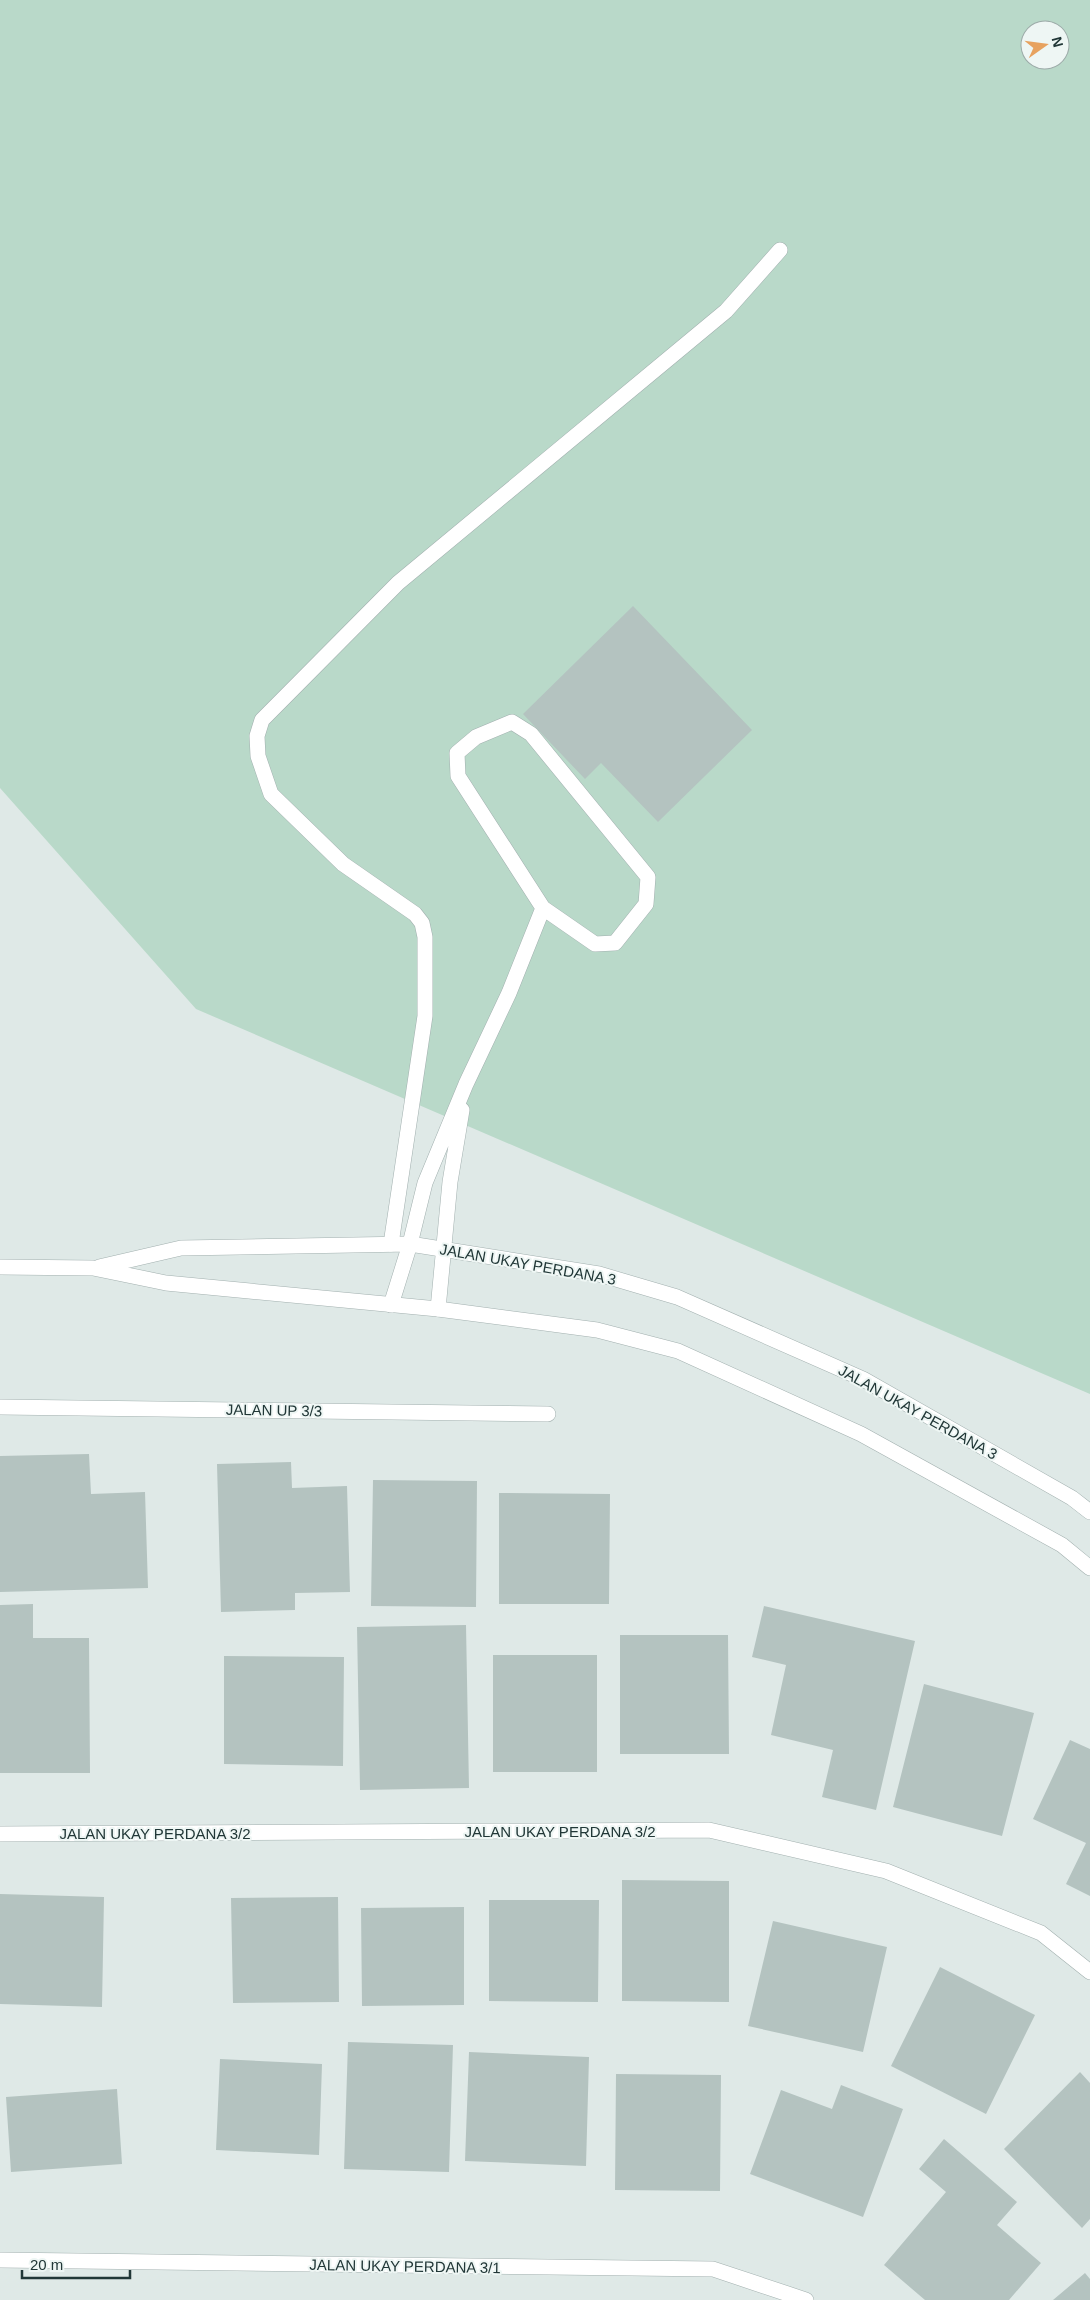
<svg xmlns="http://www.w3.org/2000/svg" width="1090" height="2300" font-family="Helvetica,sans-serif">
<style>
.green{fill:#b9d9c9;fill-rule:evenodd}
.building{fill:#b4c3c0}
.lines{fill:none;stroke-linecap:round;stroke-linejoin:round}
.lane-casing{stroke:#a2b0af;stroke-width:16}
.street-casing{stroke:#a2b0af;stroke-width:16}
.lane{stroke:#fff;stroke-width:15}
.street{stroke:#fff;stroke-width:15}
.labels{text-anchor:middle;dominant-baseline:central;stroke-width:4;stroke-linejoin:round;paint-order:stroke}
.street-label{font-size:15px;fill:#213737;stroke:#eef6f4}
</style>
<rect width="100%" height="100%" fill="#dfe9e7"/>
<!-- green -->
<path class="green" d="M0 0H1090V1394L196 1009 0 788ZM1030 30H1060V60H1030Z"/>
<!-- building -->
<path class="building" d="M633 606 752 730 658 822 601 763 585 779 523 714Z
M89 1454 91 1494 145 1492 148 1588 0 1592V1456Z
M291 1462 292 1488 347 1486 350 1592 295 1593V1610L221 1612 217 1464Z
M373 1480 477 1481 476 1607 371 1606Z
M499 1493 610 1494 609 1604H499Z
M33 1604V1638H89L90 1773H0V1605Z
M764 1606 915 1641 876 1810 822 1797 833 1750 771 1735 786 1665 752 1657Z
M466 1625 469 1788 360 1790 357 1627Z
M620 1635H728L729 1754H620Z
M493 1655H597V1772H493Z
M224 1656 344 1657 343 1766 224 1764Z
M924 1684 1034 1713 1002 1836 893 1807Z
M1070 1740 1090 1749V1896L1066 1884 1086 1843 1033 1819Z
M622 1880 729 1881V2002L622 2001Z
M0 1894 104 1897 102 2007 0 2004Z
M338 1897 339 2002 233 2003 231 1898Z
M489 1900H599L598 2002 489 2001Z
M464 1907V2005L362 2006 361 1908Z
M773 1921 887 1947 863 2052 748 2026Z
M940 1967 1035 2015 986 2114 891 2066Z
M348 2042 453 2045 449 2172 344 2169Z
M469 2052 589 2057 586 2166 465 2161Z
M220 2059 322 2064 319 2155 216 2150Z
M1080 2072 1090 2083V2219L1082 2228 1004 2149Z
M616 2074 721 2075 720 2191 615 2190Z
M841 2085 903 2109 863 2217 750 2174 781 2090 832 2109Z
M117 2089 122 2164 11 2172 6 2097Z
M944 2139 1017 2202 997 2225 1041 2263 1009 2300H925L884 2265 946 2192 919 2169Z
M1085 2273 1090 2279V2300H1053Z"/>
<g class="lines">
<!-- lane casing -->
<g class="lane-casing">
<path id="lane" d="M512 722 531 734 648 877 646 904 615 943 595 944 543 908 458 776 457 753 476 737Z
M391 1244 425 1016V937L422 923 415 914 343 864 271 794 258 756 257 736 262 720 398 583 726 311 780 250
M391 1305 410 1244 425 1183 466 1084 509 993 543 908
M438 1309 450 1182 462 1110"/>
</g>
<!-- street casing -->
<g class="street-casing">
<path id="street" d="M0 1267 93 1268 166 1283 438 1309 597 1330 678 1351 861 1434 1062 1545 1090 1568
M99 1267 181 1248 410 1244 599 1274 677 1297 863 1379 1072 1498 1090 1512
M0 1407 548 1414
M0 1834 709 1830 886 1871 1041 1933 1090 1972
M0 2260 713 2269 806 2300"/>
</g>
<!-- lane -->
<use href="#lane" class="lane"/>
<!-- street -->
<use href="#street" class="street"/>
</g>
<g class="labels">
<!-- street labels -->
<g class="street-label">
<text transform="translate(528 1264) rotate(10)">JALAN UKAY PERDANA 3</text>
<text transform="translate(274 1410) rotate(1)">JALAN UP 3/3</text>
<text transform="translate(918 1412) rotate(29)">JALAN UKAY PERDANA 3</text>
<text x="560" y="1831">JALAN UKAY PERDANA 3/2</text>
<text x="155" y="1833">JALAN UKAY PERDANA 3/2</text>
<text transform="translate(405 2266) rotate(1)">JALAN UKAY PERDANA 3/1</text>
</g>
</g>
<!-- north arrow -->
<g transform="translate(1045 45) rotate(76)"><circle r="24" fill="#eef6f4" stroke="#9caaa8"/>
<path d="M0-4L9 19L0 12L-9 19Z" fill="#e7a25f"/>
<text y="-8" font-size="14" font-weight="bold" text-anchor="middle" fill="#213737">N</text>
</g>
<!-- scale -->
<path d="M22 2270v8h108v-8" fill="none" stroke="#213737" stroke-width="2.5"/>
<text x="30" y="2270" font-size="15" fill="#213737" stroke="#eef6f4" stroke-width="4" paint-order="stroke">20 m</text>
</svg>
